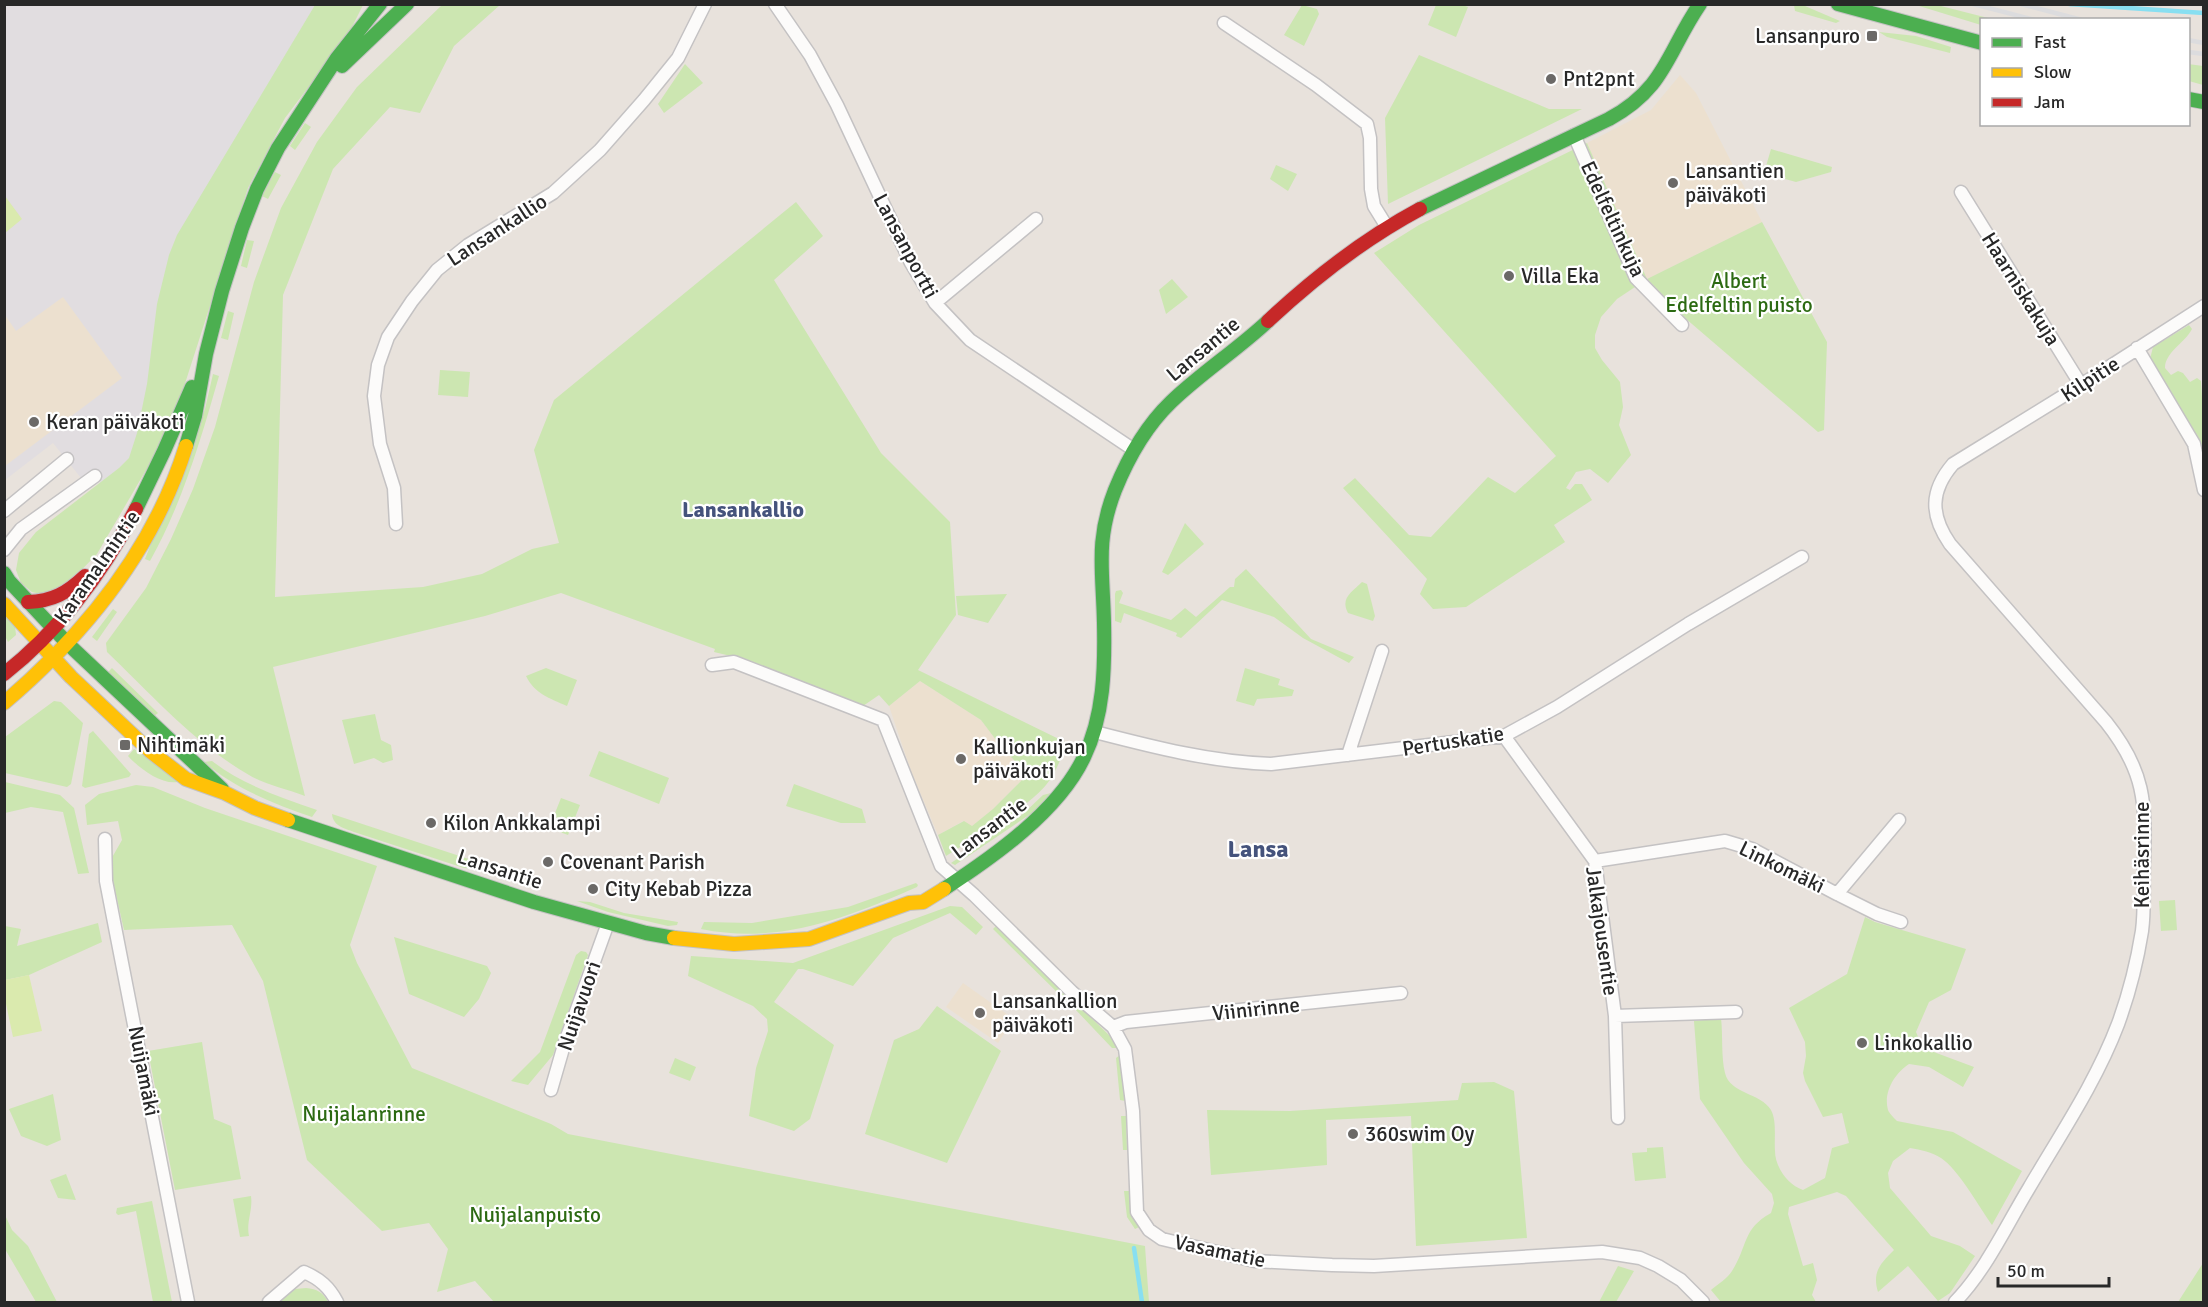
<svg xmlns="http://www.w3.org/2000/svg" width="2208" height="1307" font-family="Signika,sans-serif">
<style>
.industrial{fill:#e1dde0}
.education{fill:#ece0cf}
.green{fill:#cce6b1}
.pitch{fill:#daeaae}
.lines{fill:none;stroke-linecap:round;stroke-linejoin:round}
.stream{stroke:#88dff1;stroke-width:4.5}
.street-casing{stroke:#c4c2c3;stroke-width:15}
.fast-casing{stroke:#c4c2c3;stroke-width:16}
.slow-casing{stroke:#c4c2c3;stroke-width:16}
.jam-casing{stroke:#c4c2c3;stroke-width:16}
.street{stroke:#fcfbfa;stroke-width:12}
.fast{stroke:#4caf50;stroke-width:14}
.slow{stroke:#ffc107;stroke-width:14}
.jam{stroke:#c62828;stroke-width:14}
.rail{stroke:#dcdcde;stroke-width:4.5}
.poi-dot{fill:#6b6967;stroke:#fff;stroke-width:2}
.labels{text-anchor:middle;dominant-baseline:central;stroke-width:4.5;stroke-linejoin:round;paint-order:stroke}
.poi-label{font-size:21px;fill:#282828;stroke:#fff;text-anchor:start}
.street-label{font-size:21px;fill:#282828;stroke:#fff}
.park-label{font-size:21px;fill:#2c6a12;stroke:#fff}
.neighbourhood-label{font-size:22px;font-weight:bold;fill:#45537c;stroke:#fff}
.quarter-label{font-size:24px;font-weight:bold;fill:#45537c;stroke:#fff}
</style>
<rect width="100%" height="100%" fill="#e8e2dc"/>
<!-- industrial -->
<path class="industrial" d="M5 5H339L322 26 123 492 101 483 95 476 81 478 53 443 5 480Z"/>
<!-- education -->
<path class="education" d="M1680 75 1696 93 1762 222 1647 279 1587 143 1651 110Z
M63 297 122 378 5 466V315L16 331Z
M920 681 981 720 1002 748 1028 774 993 809 971 827 963 821 938 835 911 771 889 706Z
M963 983 1014 1019 998 1043 946 1007Z"/>
<!-- green -->
<path class="green" d="M315 5H363L348 35 285 118 248 188 180 399 163 441 97 554 60 592 44 595 32 592 21 583 16 570 19 553 36 532 119 468 129 458 137 433 147 384 157 304 169 255 177 235Z
M442 5H500L454 46 420 113 390 107 333 169 283 295 275 597 423 587 482 574 532 549 559 543 534 450 554 400 796 202 823 236 774 280 881 453 950 522 956 615 918 670 1067 743C1061 758 1056 773 1046 785 1025 810 974 838 946 856L938 835 964 821 972 826 993 809 1028 774 1002 748 981 720 920 681 889 706 879 695 863 706 735 657 714 652 715 649 561 593 485 616 273 667 305 796C287 789 265 785 249 775 195 744 152 695 107 652L106 643 146 588 171 539 193 489 215 427 254 282 281 208 317 142 357 87Z
M1302 5 1317 9 1319 14 1304 46 1284 35Z
M1436 5H1462L1468 7 1456 37 1428 25Z
M1794 5 1805 6 1840 21 1836 23 1795 11Z
M1916 5H1937L1992 19 1982 20 1981 25Z
M1879 32 1916 36 1951 47 1950 53 1887 37Z
M1419 55 1549 109H1582L1388 204 1385 118Z
M685 64 703 83 664 113 658 104Z
M2188 64 2203 66V85L2189 81Z
M305 123 311 127 295 150 290 146Z
M1587 143 1647 279 1762 222 1827 342 1824 430 1818 432 1685 318 1647 279 1617 299 1601 317 1595 335V348L1602 360 1620 382 1623 407 1619 425 1631 455 1608 483 1590 469 1576 472 1566 488 1570 490 1575 484H1582L1592 500 1554 525 1565 542 1466 607 1433 609 1420 594 1427 579 1343 488 1355 478 1409 535 1431 537 1488 477 1515 493 1556 456 1374 253 1419 225Z
M1771 149 1832 167 1831 172 1796 182 1764 173Z
M1276 165 1297 174 1288 191 1270 179Z
M275 172 281 175 268 199 262 196Z
M247 240 254 241 247 268 241 266Z
M1172 279 1188 297 1166 314 1159 290Z
M228 311 234 313 228 340 221 338Z
M2189 325 2192 329C2185 343 2165 352 2165 368L2171 375 2178 371 2183 373 2190 382 2197 378 2201 381 2202 397 2204 399 2203 450H2202L2200 440 2150 359 2153 347Z
M440 370 470 372 468 397 438 395Z
M213 374 219 376C201 439 182 504 150 561L145 559 205 409Z
M1185 523 1204 544 1168 575 1162 572Z
M1246 569 1311 639 1354 657 1349 663 1303 638 1274 617 1222 600 1181 638 1176 636 1177 633 1124 613 1121 623 1115 621V594L1116 591 1121 590 1123 593 1119 603 1171 620 1185 608 1196 617 1230 587H1234L1235 579Z
M1362 582 1367 584 1375 616 1373 621 1348 613C1340 598 1352 592 1362 582Z
M1007 594 988 623 958 615 956 596Z
M113 609 117 612 97 641 92 637Z
M5 614 15 626 16 635 8 642 5 636Z
M112 668 158 713 153 717 107 673Z
M546 668 577 680 567 706C549 698 535 694 526 676Z
M1245 668 1280 679 1278 685 1294 690 1292 696 1257 699 1254 706 1236 701Z
M54 701 61 702 83 723 71 784 67 787 5 773V737Z
M375 714 381 740 391 745 393 760 383 763 374 758 354 764 342 720Z
M93 731 131 774 129 777 85 788 82 786 89 734Z
M134 749 163 765 178 782C161 785 139 768 128 756Z
M599 751 669 778 659 804 589 776Z
M212 761C243 785 280 797 317 810L312 817C272 803 236 789 204 762Z
M5 782 60 795 74 808 89 873 78 874 63 812 31 807 5 813Z
M794 784 862 809 866 823H841L786 806Z
M136 785 153 787 205 808 377 866 350 945 357 963 412 1068 551 1124 568 1134 1145 1246 1149 1302H494L475 1281 437 1292 448 1249 429 1223 382 1231 307 1160 263 981 232 925 124 930 111 872 110 861 122 840 118 821 87 825 85 805 99 794Z
M1051 793 1032 813 955 865 951 863 1023 814 1043 795Z
M561 798 580 805 568 835 549 828Z
M332 814 493 867 495 870 464 868 354 832C344 828 333 826 332 814Z
M916 883 918 885 917 887C846 918 780 945 701 929L704 922 752 923 848 907Z
M2175 900 2177 930 2161 931 2159 901Z
M577 901 590 902 624 913 678 922 677 925 668 926 608 912Z
M950 906 962 907 983 927 976 935 950 913 893 938 853 986 803 969H798L774 1002 834 1045 810 1119 794 1131 749 1116 756 1068 768 1031 767 1019 753 1006 688 976 691 956 793 963Z
M1865 917 1875 922 1966 949 1951 990 1929 1002 1916 1032 1923 1048 1974 1067 1963 1087 1929 1067 1909 1064C1895 1073 1883 1092 1888 1110 1889 1113 1894 1118 1897 1121L1953 1132 2022 1171 1992 1225C1980 1208 1958 1169 1941 1158 1932 1152 1921 1150 1910 1148L1893 1161 1888 1173 1890 1188 1931 1236 1960 1246 1975 1256 1950 1293 1938 1301 1908 1266 1878 1292C1872 1272 1880 1264 1894 1250L1846 1196 1837 1192 1789 1207 1788 1214 1803 1266 1813 1263 1817 1280 1812 1295 1816 1302H1721L1711 1290C1718 1284 1728 1278 1732 1271 1748 1246 1742 1229 1771 1213L1774 1203 1772 1194 1744 1163 1700 1099 1694 1021 1721 1018C1723 1035 1721 1057 1725 1073 1730 1094 1761 1093 1771 1110 1777 1121 1774 1139 1775 1151 1775 1167 1788 1185 1803 1190L1825 1178 1832 1148 1849 1143 1842 1113 1823 1117 1805 1081 1803 1073 1806 1056 1805 1042 1789 1008 1847 974Z
M98 923 102 942 29 975 5 980V926L21 929 17 946Z
M997 925 1066 995 1063 998 993 929Z
M394 937 487 966 491 973 479 999 464 1017 409 994Z
M581 951 586 952 588 955 553 1055 528 1085 511 1081 540 1052 576 955Z
M1078 1005 1111 1037 1117 1048H1112L1074 1008Z
M937 1006 1001 1051 947 1163 865 1134 894 1040 919 1029Z
M202 1042 214 1119 231 1126 241 1179 175 1190 148 1051Z
M1120 1055 1125 1101 1120 1100 1116 1058Z
M675 1058 696 1067 690 1081 669 1073Z
M1494 1082 1514 1091 1527 1238 1416 1246 1411 1116 1326 1120 1327 1165 1211 1175 1207 1110 1290 1111 1458 1100 1462 1083Z
M53 1094 61 1140 47 1146 21 1136 9 1109Z
M1121 1116H1126L1127 1150H1123Z
M1663 1147 1666 1178 1635 1181 1632 1153 1647 1152V1148Z
M66 1174 76 1200 58 1198 50 1180Z
M1124 1191H1129L1133 1215 1139 1227 1135 1229 1127 1217Z
M251 1196C253 1211 246 1222 249 1236L240 1237 233 1199Z
M152 1201 172 1302H153L136 1211 118 1215 116 1213 117 1208Z
M5 1215 12 1230 28 1246 57 1302H36L5 1249Z
M2203 1263V1302H2178Z
M1618 1266 1634 1271 1616 1302H1599Z
M306 1288C317 1289 323 1292 328 1302H279L295 1289Z"/>
<!-- pitch -->
<path class="pitch" d="M5 196 22 219 5 233Z
M29 975 42 1031 13 1037 5 999V980Z"/>
<g class="lines">
<!-- stream -->
<path class="stream" d="M2069 4 2204 13
M1134 1248 1142 1302"/>
<!-- street casing -->
<g class="street-casing">
<path id="street" d="M775 4 810 55 837 105 911 263 935 303 970 340 1134 450
M1224 23 1316 85 1367 124 1370 138 1371 189 1374 206 1387 227
M1574 135 1636 278 1682 325
M1961 192 2081 385
M935 303 1036 219
M2137 348 2194 444 2204 490
M4 511 67 459
M396 524 394 488 380 444 374 396 378 365 388 337 412 301 437 270 468 245 553 193 600 150 644 100 678 58 705 4
M4 550 21 529 95 476
M712 665 734 662 883 720 941 866 974 895 1072 992 1113 1027 1125 1049 1133 1111 1137 1212 1149 1230 1162 1239 1255 1261 1332 1265 1374 1266 1602 1252 1640 1258 1658 1266 1681 1280 1703 1302
M1095 732C1153 747 1211 762 1271 764L1504 736 1557 707 1688 624 1802 557
M1504 736 1595 861 1615 1016 1618 1118
M1348 755 1382 651
M105 839 106 881 188 1302
M1595 861 1725 841 1752 849 1837 894 1899 820
M1837 894 1877 914 1901 922
M1615 1016 1736 1012
M1113 1027 1126 1022 1401 993
M551 1090 564 1045 608 923
M269 1302 304 1272C320 1279 329 1287 337 1302
M1955 1302C1986 1270 2006 1226 2029 1188 2060 1135 2096 1082 2118 1024 2129 994 2137 962 2142 931 2145 909 2143 885 2144 863 2146 802 2145 771 2106 722L1950 544C1930 515 1930 491 1953 464L2081 385 2204 306"/>
</g>
<!-- fast casing -->
<g class="fast-casing">
<path id="fast" d="M1838 4 1982 43
M342 66 407 4
M2188 99 2204 102
M1420 209 1609 119C1666 88 1667 52 1700 4
M186 446 195 416 206 354 222 291 242 228 257 189 278 148 337 58 380 4
M136 509 164 451 192 387
M4 573 9 581 68 644 222 789
M288 820 534 902 646 933 674 938
M944 889C993 857 1059 811 1084 757 1104 716 1105 668 1104 623 1103 571 1095 541 1115 490 1128 458 1146 426 1171 402 1201 373 1237 350 1268 321"/>
</g>
<!-- slow casing -->
<g class="slow-casing">
<path id="slow" d="M4 604 71 677 150 751 186 779 225 793 255 808 288 820
M4 703C85 634 154 549 186 446
M674 938 734 944 809 939 909 903 923 902 944 889"/>
</g>
<!-- jam casing -->
<g class="jam-casing">
<path id="jam" d="M1268 321C1315 277 1364 239 1420 209
M28 602C53 601 67 593 85 576
M4 674C60 630 103 572 136 509"/>
</g>
<!-- street -->
<use href="#street" class="street"/>
<!-- fast -->
<use href="#fast" class="fast"/>
<!-- slow -->
<use href="#slow" class="slow"/>
<!-- jam -->
<use href="#jam" class="jam"/>
<!-- rail -->
<path class="rail" d="M1973 4 2035 20
M2021 4 2082 20
M2188 40 2204 43
M2188 52 2204 54"/>
</g>
<!-- markers -->
<g class="poi-dot">
<rect x="1866" y="30" width="12" height="12" rx="3"/>
<circle cx="1551" cy="79" r="6"/>
<circle cx="1673" cy="183" r="6"/>
<circle cx="1509" cy="276" r="6"/>
<circle cx="34" cy="422" r="6"/>
<rect x="119" y="739" width="12" height="12" rx="3"/>
<circle cx="961" cy="759" r="6"/>
<circle cx="431" cy="823" r="6"/>
<circle cx="548" cy="862" r="6"/>
<circle cx="593" cy="889" r="6"/>
<circle cx="980" cy="1013" r="6"/>
<circle cx="1862" cy="1043" r="6"/>
<circle cx="1353" cy="1134" r="6"/>
</g>
<g class="labels">
<!-- poi labels -->
<g class="poi-label">
<text x="1860" y="36" text-anchor="end">Lansanpuro</text>
<text x="1563" y="79">Pnt2pnt</text>
<text x="1685" y="171">Lansantien<tspan x="1685" dy="24">päiväkoti</tspan></text>
<text x="1521" y="276">Villa Eka</text>
<text x="46" y="422">Keran päiväkoti</text>
<text x="137" y="745">Nihtimäki</text>
<text x="973" y="747">Kallionkujan<tspan x="973" dy="24">päiväkoti</tspan></text>
<text x="443" y="823">Kilon Ankkalampi</text>
<text x="560" y="862">Covenant Parish</text>
<text x="605" y="889">City Kebab Pizza</text>
<text x="992" y="1001">Lansankallion<tspan x="992" dy="24">päiväkoti</tspan></text>
<text x="1874" y="1043">Linkokallio</text>
<text x="1365" y="1134">360swim Oy</text>
</g>
<!-- street labels -->
<g class="street-label">
<text transform="translate(1613 219) rotate(65)">Edelfeltinkuja</text>
<text transform="translate(497 230) rotate(-33)">Lansankallio</text>
<text transform="translate(906 246) rotate(62)">Lansanportti</text>
<text transform="translate(2021 289) rotate(58)">Haarniskakuja</text>
<text transform="translate(1203 349) rotate(-40)">Lansantie</text>
<text transform="translate(2090 379) rotate(-33)">Kilpitie</text>
<text transform="translate(97 567) rotate(-55)">Karamalmintie</text>
<text transform="translate(1453 741) rotate(-9)">Pertuskatie</text>
<text transform="translate(989 828) rotate(-37)">Lansantie</text>
<text transform="translate(2142 855) rotate(-90)">Keihäsrinne</text>
<text transform="translate(1782 867) rotate(26)">Linkomäki</text>
<text transform="translate(500 869) rotate(18)">Lansantie</text>
<text transform="translate(1602 931) rotate(82)">Jalkajousentie</text>
<text transform="translate(579 1006) rotate(-71)">Nuijavuori</text>
<text transform="translate(1256 1009) rotate(-6)">Viinirinne</text>
<text transform="translate(144 1071) rotate(79)">Nuijamäki</text>
<text transform="translate(1220 1251) rotate(12)">Vasamatie</text>
</g>
<!-- park labels -->
<g class="park-label">
<text x="1739" y="281">Albert<tspan x="1739" dy="24">Edelfeltin puisto</tspan></text>
<text x="364" y="1114">Nuijalanrinne</text>
<text x="535" y="1215">Nuijalanpuisto</text>
</g>
<!-- neighbourhood labels -->
<g class="neighbourhood-label">
<text x="743" y="509">Lansankallio</text>
</g>
<!-- quarter labels -->
<g class="quarter-label">
<text x="1258" y="849">Lansa</text>
</g>
</g>
<!-- border -->
<rect width="2208" height="1307" fill="none" stroke="#282828" stroke-width="12"/>
<!-- legend -->
<rect x="1980" y="18" width="210" height="108" fill="#ffffff" stroke="#a9a9a9" stroke-width="1.5"/>
<rect x="1992" y="38" width="30" height="9" fill="#4caf50" stroke="#a9a9a9" stroke-width="1.5"/>
<text x="2034" y="48" font-size="18" fill="#282828">Fast</text>
<rect x="1992" y="68" width="30" height="9" fill="#ffc107" stroke="#a9a9a9" stroke-width="1.5"/>
<text x="2034" y="78" font-size="18" fill="#282828">Slow</text>
<rect x="1992" y="98" width="30" height="9" fill="#c62828" stroke="#a9a9a9" stroke-width="1.5"/>
<text x="2034" y="108" font-size="18" fill="#282828">Jam</text>
<!-- scale -->
<path d="M1998 1277v9h111v-9" fill="none" stroke="#282828" stroke-width="3"/>
<text x="2007" y="1277" font-size="18" fill="#282828" stroke="#ffffff" stroke-width="4.5" paint-order="stroke">50 m</text>
</svg>
